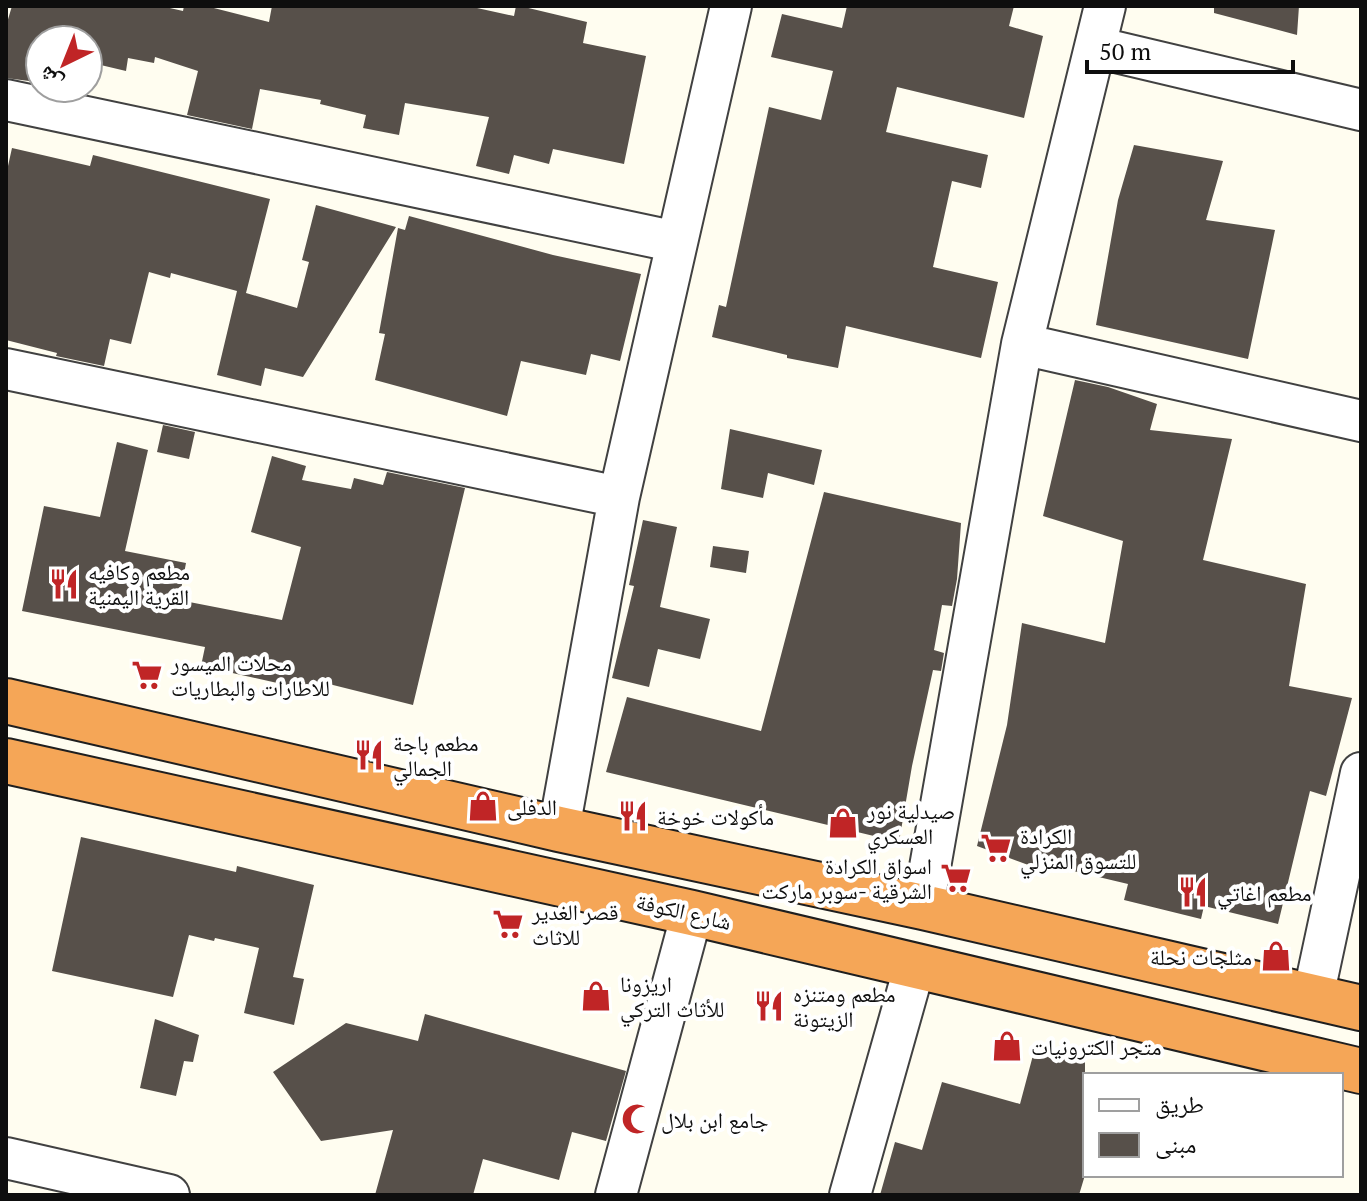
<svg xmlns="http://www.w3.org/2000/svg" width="1367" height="1201" font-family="'PT Serif','Noto Naskh Arabic',serif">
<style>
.building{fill:#57504a}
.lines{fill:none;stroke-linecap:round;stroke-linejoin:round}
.minor-casing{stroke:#414141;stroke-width:44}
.highway-casing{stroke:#1f1f1f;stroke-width:48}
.minor{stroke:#fff;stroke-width:40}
.highway{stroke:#f5a657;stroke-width:44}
.labels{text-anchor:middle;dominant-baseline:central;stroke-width:8;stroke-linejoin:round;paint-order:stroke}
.poi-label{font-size:22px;fill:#0e0e0e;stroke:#fff;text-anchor:start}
.street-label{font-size:22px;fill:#0e0e0e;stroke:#fff}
</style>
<rect width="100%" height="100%" fill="#fffdf0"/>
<!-- building -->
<path class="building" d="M12 6H161L183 11 184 6H206L269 22 272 6H468L514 16 516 6H520L587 22 583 43 646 56 624 164 553 149 549 164 514 155 509 174 476 166 489 117 405 103 399 135 363 128 366 115 320 104 321 100 260 89 252 129 187 115 198 71 155 57 154 63 128 58 126 71 88 62V40H40L29 81 6 78V26Z
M847 6H1014L1009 26 1043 36 1024 118 897 87 886 132 988 155 981 188 952 181 933 267 998 282 981 358 846 326 838 368 787 358V355L712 337 719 305 726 307 769 107 821 120 833 71 771 57 782 14 842 28Z
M1214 6H1299L1297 35 1214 13Z
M1134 145 1223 161 1206 220 1275 230 1248 359 1096 325 1118 200Z
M12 148 90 166 93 155 270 199 246 293 297 308 309 262 302 260 316 205 396 227 303 377 265 368 261 386 217 375 237 291 171 273 170 278 149 272 131 344 110 339 104 366 56 356 57 353 6 340V175Z
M409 216 553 255 641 274 620 361 591 354 586 375 521 361 507 416 375 380 385 334 379 333 398 228 405 230Z
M1075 380 1108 387 1157 404 1150 430 1232 439 1203 560 1306 584 1289 686 1352 698 1326 796 1310 791 1278 924 1204 906 1201 919 1124 900 1128 884 1044 864 1042 870 977 846 1007 725 1022 623 1105 643 1123 541 1043 516Z
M163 425 195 432 189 459 157 452Z
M730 429 822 450 814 485 768 473 763 498 721 489Z
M117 442 148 450 125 551 186 563 179 600 282 620 301 547 251 532 272 456 306 466 302 480 351 489 354 478 383 485 387 472 465 488 413 705 325 683 322 693 201 666 205 647 22 611 44 506 100 517Z
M824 492 961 523 957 579 952 606 942 605 934 650 944 653 941 671 933 670 912 766 899 842 606 772 627 697 761 731Z
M643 520 677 527 660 607 710 619 700 659 658 649 649 687 612 678 634 586 629 585Z
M713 546 749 551 746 573 710 567Z
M81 837 236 872 237 866 314 885 293 977 304 979 294 1025 244 1013 259 948 215 938 214 941 189 935 173 997 52 971Z
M425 1014 626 1071 606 1141 572 1132 559 1180 483 1159 473 1195H375L393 1130 321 1141 273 1072 346 1023 418 1041Z
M155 1019 199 1035 193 1062 184 1061 176 1096 140 1088Z
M1036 1044 1085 1057V1175L1079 1195H880L895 1142 922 1150 942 1082 1020 1104Z"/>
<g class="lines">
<!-- minor casing -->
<g class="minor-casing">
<path id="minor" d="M1095 47 1361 110
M6 100 677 242
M1022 344 1361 421
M6 369 619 497
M559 829 619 497 731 6
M923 907 1022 344 1105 6
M1313 997 1361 773
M6 1158 169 1195
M616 1195 692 913
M850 1195 915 965"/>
</g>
<!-- highway casing -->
<g class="highway-casing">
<path id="highway" d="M6 701 559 829 923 907 1361 1008
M6 761 692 913 1361 1071"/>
</g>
<!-- minor -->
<use href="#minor" class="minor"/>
<!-- highway -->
<use href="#highway" class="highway"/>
</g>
<!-- icons -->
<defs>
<g id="restaurant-bare" transform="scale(2.4)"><path d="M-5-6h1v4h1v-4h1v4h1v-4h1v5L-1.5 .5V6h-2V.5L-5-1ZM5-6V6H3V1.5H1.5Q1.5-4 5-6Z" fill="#c02526" stroke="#fff" stroke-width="2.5" paint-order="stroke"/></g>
<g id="supermarket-bare" transform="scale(2.4)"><path d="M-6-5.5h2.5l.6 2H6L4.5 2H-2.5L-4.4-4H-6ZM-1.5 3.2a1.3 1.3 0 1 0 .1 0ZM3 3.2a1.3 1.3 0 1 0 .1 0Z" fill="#c02526" stroke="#fff" stroke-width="2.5" paint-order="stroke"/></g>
<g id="shop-bare" transform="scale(2.4)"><path d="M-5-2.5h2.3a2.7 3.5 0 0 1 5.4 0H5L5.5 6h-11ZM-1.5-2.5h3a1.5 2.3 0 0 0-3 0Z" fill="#c02526" stroke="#fff" stroke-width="2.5" paint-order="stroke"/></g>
<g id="mosque-bare" transform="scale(2.4)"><path d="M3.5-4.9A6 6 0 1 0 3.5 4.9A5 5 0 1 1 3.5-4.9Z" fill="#c02526" stroke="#fff" stroke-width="2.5" paint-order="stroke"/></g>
</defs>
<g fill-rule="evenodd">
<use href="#restaurant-bare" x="64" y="584"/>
<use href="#supermarket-bare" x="147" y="675"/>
<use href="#restaurant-bare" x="369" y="755"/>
<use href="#shop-bare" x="483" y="806"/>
<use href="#restaurant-bare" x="633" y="816"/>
<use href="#shop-bare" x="843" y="823"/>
<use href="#supermarket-bare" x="996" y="848"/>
<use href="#supermarket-bare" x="956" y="878"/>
<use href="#restaurant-bare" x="1193" y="892"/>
<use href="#supermarket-bare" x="508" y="924"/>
<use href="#shop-bare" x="1276" y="956"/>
<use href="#shop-bare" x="596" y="996"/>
<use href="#restaurant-bare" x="769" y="1006"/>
<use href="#shop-bare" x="1007" y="1046"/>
<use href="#mosque-bare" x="637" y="1119"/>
</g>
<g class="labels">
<!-- poi labels -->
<g class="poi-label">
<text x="88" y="571">مطعم وكافيه<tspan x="88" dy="25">القرية اليمنية</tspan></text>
<text x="171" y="662">محلات الميسور<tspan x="171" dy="25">للاطارات والبطاريات</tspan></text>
<text x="393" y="742">مطعم باجة<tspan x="393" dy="25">الجمالي</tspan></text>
<text x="507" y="806">الدفلى</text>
<text x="867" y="810">صيدلية نور<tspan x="867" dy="25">العسكري</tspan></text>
<text x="657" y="816">مأكولات خوخة</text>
<text x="1020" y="835">الكرادة<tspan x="1020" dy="25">للتسوق المنزلي</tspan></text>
<text x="932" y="865" text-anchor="end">اسواق الكرادة<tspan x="932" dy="25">الشرقية -سوبر ماركت</tspan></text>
<text x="1217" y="892">مطعم اغاتي</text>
<text x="532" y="911">قصر الغدير<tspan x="532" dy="25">للاثاث</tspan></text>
<text x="1252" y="956" text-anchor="end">مثلجات نحلة</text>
<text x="620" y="983">اريزونا<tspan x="620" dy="25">للأثاث التركي</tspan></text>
<text x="793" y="993">مطعم ومتنزه<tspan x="793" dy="25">الزيتونة</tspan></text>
<text x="1031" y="1046">متجر الكترونيات</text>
<text x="661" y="1119">جامع ابن بلال</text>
</g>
<!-- street labels -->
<g class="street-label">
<text transform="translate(684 911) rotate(13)">شارع الكوفة</text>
</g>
</g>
<!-- border -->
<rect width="1367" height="1201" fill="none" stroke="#0e0e0e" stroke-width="16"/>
<!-- legend -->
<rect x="1083" y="1073" width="260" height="104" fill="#ffffff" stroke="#9f9f9f" stroke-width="2"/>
<rect x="1099" y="1099" width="40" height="12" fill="#ffffff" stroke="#9f9f9f" stroke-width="2"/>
<text x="1155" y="1113" font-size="24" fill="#0e0e0e">طريق</text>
<rect x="1099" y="1133" width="40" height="24" fill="#57504a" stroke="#9f9f9f" stroke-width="2"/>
<text x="1155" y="1153" font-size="24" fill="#0e0e0e">مبنى</text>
<!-- north arrow -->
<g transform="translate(64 64) rotate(223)"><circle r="38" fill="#ffffff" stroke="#9f9f9f" stroke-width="2"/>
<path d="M0-6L14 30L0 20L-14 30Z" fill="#c02526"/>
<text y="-12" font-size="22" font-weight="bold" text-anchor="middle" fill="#0e0e0e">ش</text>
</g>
<!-- scale -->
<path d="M1087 60v12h206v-12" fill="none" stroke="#0e0e0e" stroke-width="4"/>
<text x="1099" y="60" font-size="24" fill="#0e0e0e" stroke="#ffffff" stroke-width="6" paint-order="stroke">50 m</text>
</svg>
